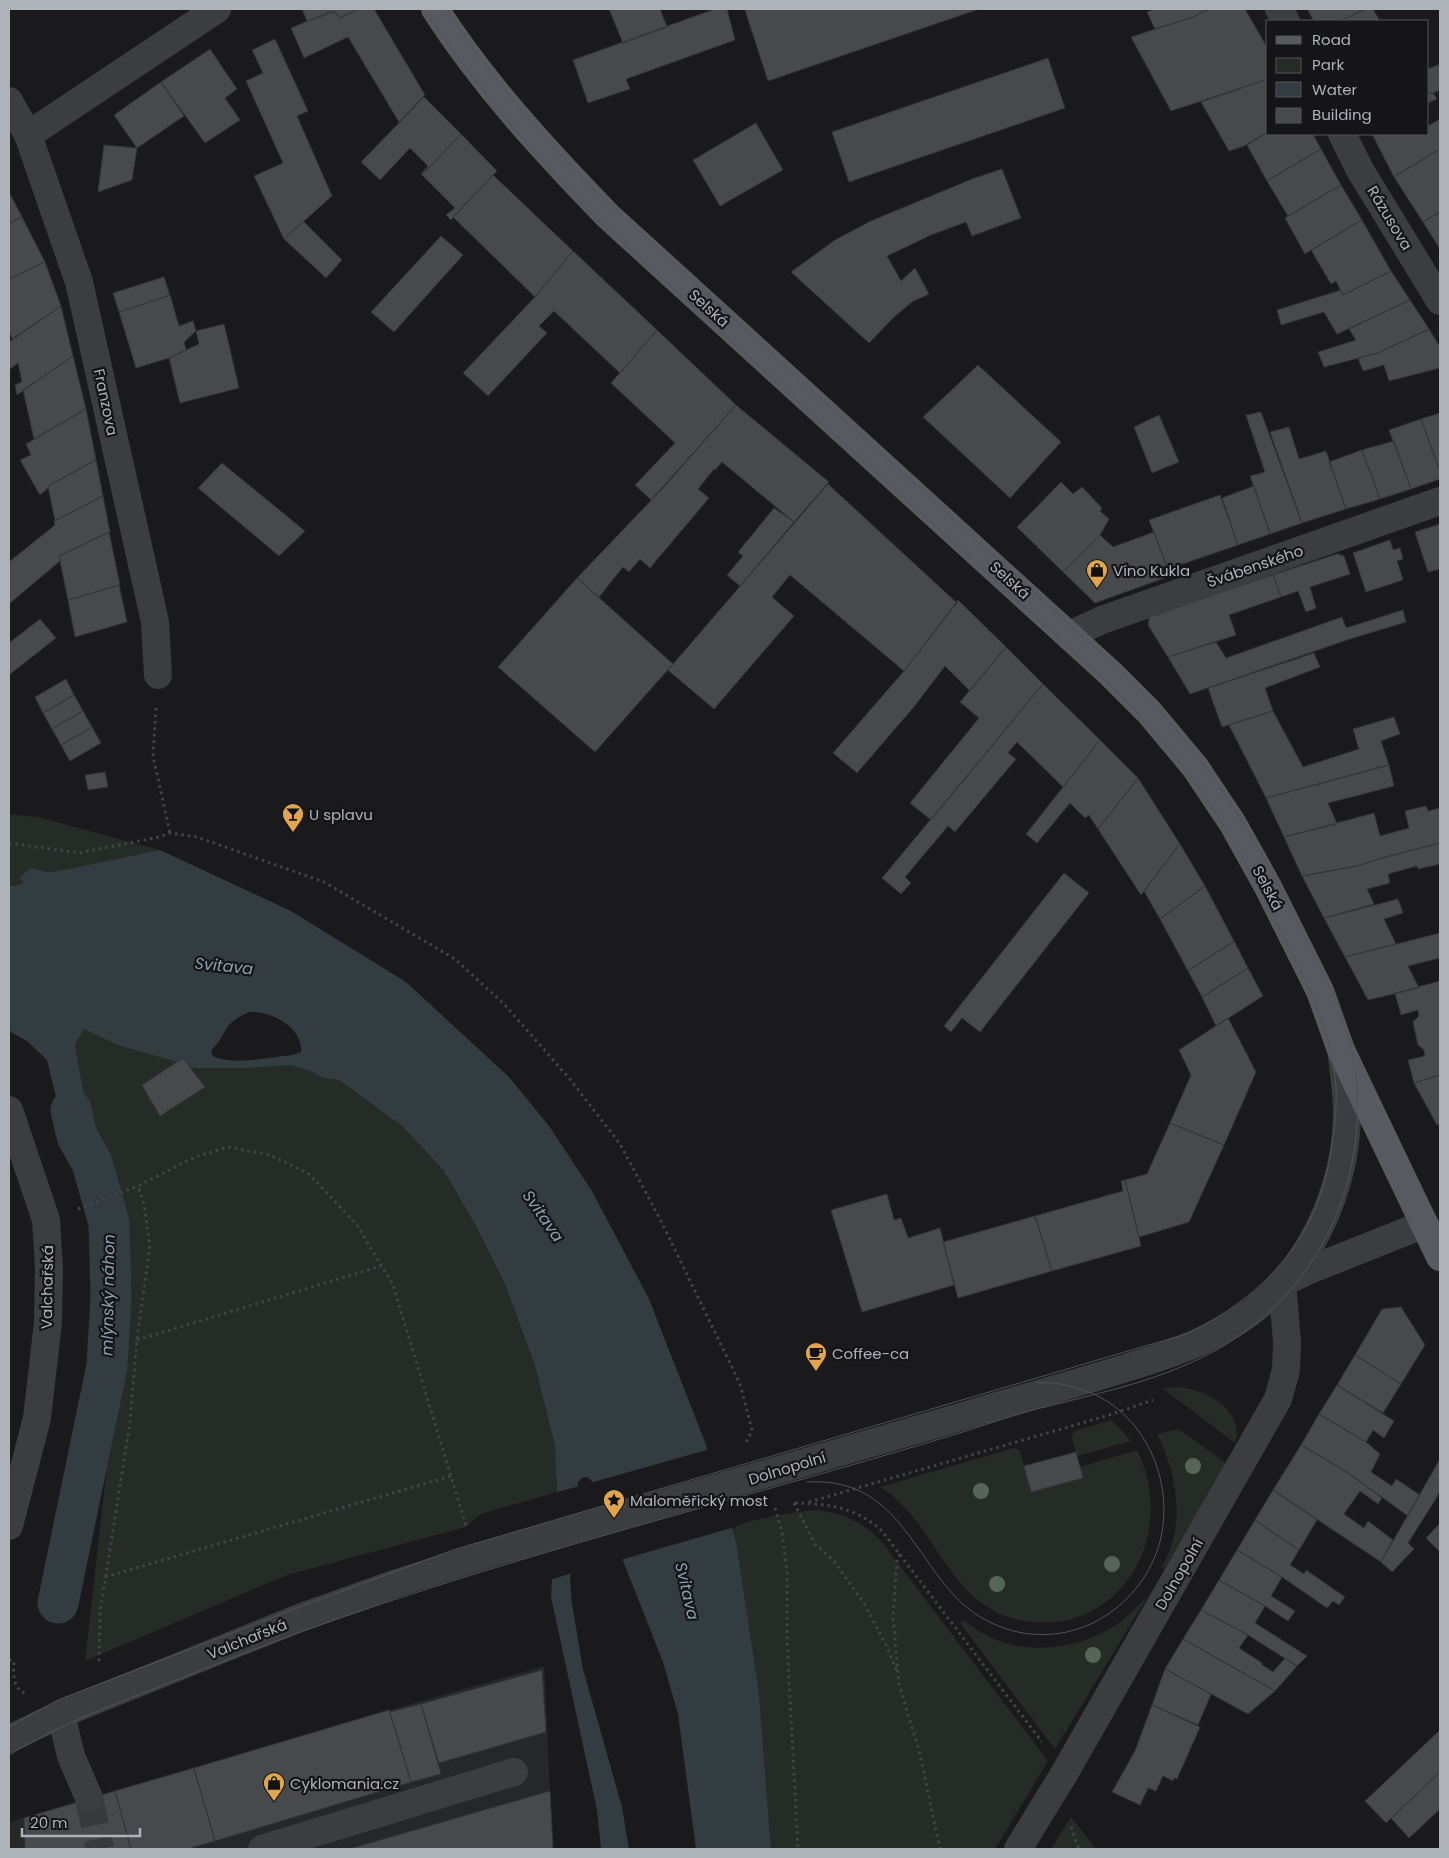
<svg xmlns="http://www.w3.org/2000/svg" width="1449" height="1858" font-family="Poppins,sans-serif">
<style>
.built{fill:#262729}
.green{fill:#252c25}
.water{fill:#333c41;fill-rule:evenodd}
.pier{fill:#1a1a1c}
.lines{fill:none;stroke-linecap:round;stroke-linejoin:round}
.canal{stroke:#333c41;stroke-width:41}
.building{fill:#47494c;stroke:#343538}
.minor-tunnel{stroke:#38393c;stroke-width:28;stroke-dasharray:28 14;stroke-linecap:butt}
.path{stroke:#424448;stroke-width:3;stroke-dasharray:2.5 4;stroke-linecap:butt}
.minor{stroke:#3c3d41;stroke-width:28}
.major{stroke:#585a60;stroke-width:28}
.tram{stroke:#515358;stroke-width:1}
.tree{fill:#566557}
.labels{text-anchor:middle;dominant-baseline:central;stroke-width:4.5;stroke-linejoin:round;paint-order:stroke}
.street-label{font-size:15px;fill:#aeb3ba;stroke:#151517}
.poi-label{font-size:15px;fill:#aeb3ba;stroke:#151517;text-anchor:start}
.water-label{font-size:16px;font-style:italic;fill:#89a1b1;stroke:#151517}
</style>
<rect width="100%" height="100%" fill="#1a1a1c"/>
<!-- built -->
<path class="built" d="M544 1666 553 1849H9V1822L389 1710Z"/>
<!-- green -->
<path class="green" d="M9 814 38 817 160 850 58 871 47 872 31 868 23 883 14 886 9 885Z
M84 1028 117 1045 177 1062 142 1085 161 1115 205 1087 191 1068H248L292 1065 310 1071 323 1078 339 1080 402 1126 444 1171 477 1228 505 1284 535 1366 555 1446 557 1492 481 1514 466 1527 287 1575 85 1661 122 1333 126 1220 101 1159 87 1134 83 1090 75 1044Z
M1176 1387C1204 1388 1246 1410 1235 1443L1162 1388Z
M1112 1420 1131 1441 1077 1456 1072 1439 1073 1433 1078 1430Z
M1179 1429 1227 1464 1164 1569 1162 1568C1167 1556 1173 1544 1175 1531 1180 1499 1172 1463 1157 1434Z
M1014 1448 1020 1451 1031 1492 1083 1478 1080 1467 1137 1450C1181 1536 1116 1644 1015 1619 947 1602 935 1520 880 1487Z
M813 1510C840 1511 863 1522 882 1542L1048 1761 995 1849H771L759 1693 732 1528 750 1521 784 1514Z
M1148 1596 1055 1749 960 1623 963 1620C974 1628 986 1636 999 1641 1038 1655 1087 1646 1120 1622 1130 1615 1138 1605 1148 1596Z
M1071 1817 1096 1849H1051Z"/>
<!-- water -->
<path class="water" d="M160 850 291 911 406 982 509 1077 549 1126 592 1191 649 1299 705 1442 736 1542 759 1693 771 1849H696L678 1714 663 1662 591 1480 587 1477 582 1478 578 1482 570 1581 572 1604 583 1669 622 1807 629 1849H601L597 1810 551 1597 557 1492 555 1446 535 1366 505 1284 477 1228 444 1171 402 1126 339 1080 323 1078 310 1071 292 1065 248 1068H191L183 1058 177 1062 117 1045 84 1029 75 1044 83 1090 87 1134 101 1159 83 1166 67 1142 47 1060 27 1041 9 1031V885L14 886 23 883 20 877 31 868 47 872 58 871ZM250 1012C271 1011 303 1027 301 1052L292 1055C270 1057 233 1066 213 1056L211 1051C229 1033 220 1024 250 1012Z"/>
<!-- pier -->
<path class="pier" d="M710 1449 735 1527 620 1560 590 1483Z
M580 1486 573 1573 549 1580 554 1493Z"/>
<g class="lines">
<!-- canal -->
<path class="canal" d="M58 1603 107 1366 111 1297 109 1223 92 1163 77 1136 71 1110"/>
</g>
<!-- building -->
<path class="building" d="M302 9H358L340 18 335 12 307 21Z
M358 9H374L425 95 399 122 348 37 304 58 291 28 329 12H335L340 18Z
M609 9H660L667 27 623 43Z
M715 9H727L735 40 626 79 630 89 588 103 573 60Z
M750 9H979L768 81 745 10Z
M1155 9H1209L1193 17 1155 29 1147 12Z
M1209 9H1245L1268 49V79L1171 111 1131 37 1193 17Z
M1307 9H1366L1340 21H1314Z
M1366 9H1373L1380 21H1340Z
M275 39 308 111 297 116 332 196 284 239 254 176 283 163 246 81 263 73 252 50Z
M210 49 237 89 225 98 240 120 205 143 161 82Z
M1048 58 1065 108 849 182 832 132Z
M1440 64V90L1431 94 1430 92 1428 93V69Z
M1268 79V132L1244 146 1229 151 1201 102Z
M161 82 184 116 137 148 114 115Z
M1430 92 1431 94 1433 93 1437 99 1428 103V93Z
M424 97 461 134 422 175 421 174 428 166 410 148 380 180 361 162Z
M1440 119V149L1394 177 1372 134H1428V126Z
M756 123 783 170 720 206 693 160Z
M1268 132V134H1313L1321 149 1267 181 1247 145Z
M461 134 497 171 451 220 446 215 455 208 422 175Z
M104 145 137 148 132 180 98 192Z
M1321 149 1341 185 1288 216 1267 181Z
M1440 149V212L1423 222 1394 177Z
M1002 169 1021 218 972 236 966 222 931 235 887 256 901 281 915 268 929 294 912 302 894 317 869 343 791 272 835 240 871 221 972 179Z
M493 175 573 251 535 297 453 217Z
M1341 185 1362 220 1305 254 1285 218Z
M9 192 22 217 9 223Z
M1440 212V249L1423 222Z
M22 217 45 262 9 279V223Z
M1362 220 1391 271 1343 295 1336 281 1331 284 1311 250Z
M303 221 342 260 326 278 284 239Z
M441 236 463 255 394 332 371 312Z
M573 251 657 330 620 373 554 311 539 326 547 333 488 396 463 373 535 297Z
M45 262 61 306 12 339 9 330V279Z
M1391 271 1410 300 1337 334 1324 312 1281 325 1277 310 1341 290 1343 295Z
M164 277 170 295 119 312 113 293Z
M170 295 179 326 193 321 196 331 184 342 186 350 169 358 136 368 119 312Z
M1410 300 1429 329 1378 353 1324 367 1318 352 1356 340 1349 329Z
M61 306 73 356 17 395 15 385 22 382 18 363 9 370V342Z
M224 324 239 388 180 403 169 358 199 344 196 331Z
M1429 329 1440 347V368L1389 381 1384 365 1363 371 1358 358 1378 353Z
M657 330 736 405 651 500 635 485 675 443 611 383Z
M73 356 86 409 34 439 23 390Z
M978 365 1061 442 1010 498 923 417Z
M736 405 829 482 794 522 722 462 715 470 714 469 698 489 709 498 650 568 640 559 629 572 623 567 599 597 577 578 663 488Z
M86 409 96 460 48 486V488L40 495 20 460 31 455 26 444Z
M1261 412 1302 523 1270 534 1250 476 1265 472 1246 415Z
M1440 413V472L1421 419Z
M1159 415 1179 462 1152 473 1134 427Z
M1421 419 1440 472V479L1411 489 1389 430Z
M1289 427 1299 459 1326 451 1346 509 1302 523 1270 432Z
M1394 441 1411 489 1380 499 1362 450Z
M1362 450 1380 499 1346 509 1329 462Z
M96 460 103 496 55 521 48 486Z
M222 463 305 531 279 556 198 488Z
M1061 482 1073 494 1082 487 1102 508 1100 511 1109 519 1100 535 1063 572 1017 527Z
M828 484 957 603 904 671 790 575 772 597 794 616 714 709 668 670Z
M1254 486 1270 534 1238 545 1222 498Z
M1220 495 1238 545 1168 569 1149 520Z
M103 496 110 532 59 556 60 561 9 604V562L55 525 54 521Z
M774 508 794 522 740 586 727 575 743 556 738 552Z
M1440 524V569L1428 572 1415 532Z
M109 532 120 585 68 600 59 556Z
M1154 532 1170 576 1095 603 1063 572 1100 535 1113 547Z
M1390 540 1393 550 1400 548 1403 559 1397 561 1403 580 1366 592 1353 553Z
M1337 554 1344 556 1350 574 1310 587 1316 608 1306 612 1298 591 1281 597 1273 575Z
M1273 575 1281 597 1229 615 1236 635 1168 657 1148 625 1150 615Z
M577 578 673 664 595 752 498 667Z
M119 585 127 622 75 637 68 600Z
M958 600 1006 647 970 691 945 666 913 708 857 773 833 753 904 671Z
M1403 610 1406 622 1350 639 1190 694 1168 657 1216 642 1226 658 1342 617 1346 628Z
M40 619 56 638 9 675V643Z
M1006 647 1043 684 931 820 910 803 979 718 960 702Z
M1314 653 1320 667 1265 688 1273 711 1222 727 1208 688Z
M66 679 74 695 43 713 35 697Z
M1043 684 1100 740 1063 787 1017 742 1008 753 1016 759 955 832 948 826 905 877 911 883 901 894 882 878Z
M74 695 83 711 52 729 43 713Z
M83 711 92 727 61 745 52 729Z
M1273 711 1303 767 1359 749 1353 729 1394 717 1400 734 1381 741 1389 765 1266 798 1229 725Z
M92 727 101 743 70 761 61 745Z
M1100 740 1138 778 1098 829 1089 815 1085 818 1070 803 1037 843 1026 834Z
M1389 765 1394 786 1328 803 1337 824 1284 837 1266 798Z
M105 772 108 787 88 790 85 775Z
M1138 778 1180 844 1141 895 1098 829Z
M1426 806 1428 811 1440 808V843L1382 858 1357 866 1302 876 1284 837 1374 813 1380 836 1409 828 1405 811Z
M1440 843V864L1418 869 1417 866 1388 874 1390 883 1367 889 1374 904 1324 918 1302 876 1357 866 1382 858Z
M1180 844 1205 886 1160 919 1144 891Z
M1064 873 1089 893 980 1032 962 1018 951 1032 944 1026Z
M1205 886 1234 941 1188 971 1160 919Z
M1398 899 1403 913 1384 919 1396 944 1345 957 1324 918Z
M1440 933V958L1408 966 1419 988 1368 1000 1345 957Z
M1234 941 1248 968 1202 997 1188 971Z
M1248 968 1263 996 1216 1026 1202 997Z
M1440 981V1075L1414 1083 1408 1060 1425 1056 1424 1050 1418 1045 1413 1022 1419 1016 1418 1010 1401 1015 1395 993Z
M1228 1018 1256 1072 1224 1145 1170 1123 1191 1075 1179 1050Z
M183 1058 205 1087 160 1116 142 1085Z
M1440 1075V1124L1437 1125 1414 1083Z
M1170 1123 1224 1145 1189 1222 1139 1237 1125 1180 1147 1174Z
M1125 1180 1141 1246 1052 1271 1035 1216 1123 1191 1121 1181Z
M887 1194 894 1220 901 1218 908 1238 940 1228 954 1285 862 1312 831 1210Z
M1035 1216 1052 1271 958 1298 943 1242Z
M1401 1307 1425 1345 1401 1384 1355 1355 1382 1309Z
M1355 1355 1401 1384 1383 1413 1337 1385Z
M1337 1385 1394 1421 1384 1438 1373 1430 1366 1442 1319 1414Z
M1319 1414 1366 1442 1380 1454 1371 1472 1392 1486 1396 1479 1420 1495 1408 1516 1347 1472 1301 1445Z
M1301 1445 1347 1472 1382 1498 1378 1504 1360 1491 1344 1514 1364 1528 1368 1521 1393 1540 1381 1562 1273 1490Z
M1076 1452 1083 1478 1031 1492 1024 1466Z
M1440 1459V1490L1437 1497 1408 1543 1414 1549 1392 1572 1381 1562Z
M1273 1490 1317 1520 1299 1550 1255 1520Z
M1255 1520 1299 1550 1290 1565 1304 1574 1306 1570 1345 1597 1339 1605 1333 1601 1327 1608 1282 1577 1237 1550Z
M1440 1523V1550L1439 1551 1426 1538Z
M1237 1550 1282 1577 1271 1596 1295 1611 1288 1621 1265 1606 1219 1580Z
M1219 1580 1265 1606 1255 1623 1307 1656 1297 1666 1248 1635 1201 1610Z
M1201 1610 1248 1635 1239 1648 1262 1663V1665L1273 1672 1285 1658 1297 1666 1275 1691 1183 1639Z
M1183 1639 1275 1691 1248 1714 1165 1669Z
M1165 1669 1211 1694 1198 1725 1152 1705Z
M542 1670 546 1732 439 1763 421 1704Z
M421 1704 441 1774 411 1782 390 1712Z
M1152 1705 1200 1727 1177 1779 1174 1778 1173 1781 1163 1776 1156 1791 1148 1788 1140 1805 1112 1792 1135 1751Z
M389 1710 411 1782 215 1841 194 1768Z
M1440 1730V1772L1386 1823 1365 1801Z
M194 1768 215 1841 187 1849H131L115 1791Z
M1440 1772V1809L1409 1838 1391 1818Z
M115 1791 131 1849H25L24 1818Z
M550 1791 553 1849H349Z"/>
<g class="lines">
<!-- minor-tunnel -->
<path class="minor-tunnel" d="M89 1798 100 1849"/>
<!-- path -->
<path class="path" d="M156 708 153 756 170 833
M9 843 79 853 159 837 170 833 197 837 324 882 455 959 504 1004 569 1078 620 1144 661 1221 740 1384 752 1430 746 1443
M78 1209 138 1186
M137 1340 381 1266
M809 1502 1106 1416 1153 1400
M794 1503 815 1544 834 1561 865 1605 886 1645 897 1671
M795 1503C830 1504 855 1507 882 1531L1042 1742
M775 1508 782 1532 787 1571V1640L798 1849
M900 1554 897 1561 893 1617 899 1684 920 1754 940 1849
M105 1577 451 1476
M9 1660 14 1661C13 1674 13 1682 21 1692L25 1693
M99 1661 100 1613 130 1422 137 1340 150 1246 144 1204 138 1186 195 1157 228 1147 270 1155 309 1174 357 1225 393 1285 466 1526
M1071 1827 1079 1849"/>
<!-- minor -->
<path class="minor" d="M1279 9 1286 21
M9 101 28 135 79 282 155 622 158 675
M1342 134 1360 170 1440 301
M28 135 217 9
M1071 636 1078 631 1102 620 1440 501
M9 1110 46 1220 49 1268 48 1322 37 1418 9 1526
M1286 1281 1307 1271 1425 1224
M61 1714 71 1756 89 1798
M9 1739 61 1714 302 1617 397 1583 492 1553C647 1509 802 1463 957 1418 1005 1403 1054 1390 1103 1375 1162 1357 1222 1341 1269 1297 1318 1251 1347 1179 1347 1111 1347 1093 1344 1075 1342 1057
M262 1849 514 1772
M1018 1849 1064 1774 1278 1399 1286 1370 1287 1342 1282 1283"/>
<!-- major -->
<path class="major" d="M435 9C484 85 545 151 608 216L1111 674 1149 712 1195 767 1233 824 1268 887 1320 991 1341 1050 1440 1257"/>
<!-- tram -->
<path class="tram" d="M807 1482C889 1477 908 1543 952 1593 977 1622 1016 1638 1054 1634 1107 1629 1153 1585 1162 1532 1172 1475 1142 1411 1086 1391 1070 1385 1055 1382 1038 1383
M9 1727 58 1700 302 1606 453 1550 1186 1334C1267 1295 1320 1236 1332 1145 1335 1125 1337 1105 1336 1086 1332 1033 1307 982 1283 935 1260 890 1237 844 1208 801 1179 758 1144 719 1107 682L600 222C534 156 475 86 424 9
M9 1755C68 1719 135 1697 199 1671 447 1570 708 1510 963 1432 993 1422 1023 1412 1053 1405 1120 1388 1189 1373 1246 1331 1340 1263 1380 1136 1345 1025 1333 989 1313 955 1297 921 1253 830 1198 745 1125 675L775 357 584 180C534 127 486 71 446 9"/>
</g>
<!-- trees -->
<g class="tree">
<circle cx="1193" cy="1466" r="8"/>
<circle cx="981" cy="1491" r="8"/>
<circle cx="1112" cy="1564" r="8"/>
<circle cx="997" cy="1584" r="8"/>
<circle cx="1093" cy="1655" r="8"/>
</g>
<!-- icons -->
<defs>
<g id="shop-pin" transform="scale(1.125)"><path d="M0 17L-7.5 6A9.5 9.5 0 1 1 7.5 6Z" fill="#e1a64d" stroke="#151517"/><path d="M-5-2.5h2.3a2.7 3.5 0 0 1 5.4 0H5L5.5 6h-11ZM-1.5-2.5h3a1.5 2.3 0 0 0-3 0Z" fill="#111"/></g>
<g id="bar-pin" transform="scale(1.125)"><path d="M0 17L-7.5 6A9.5 9.5 0 1 1 7.5 6Z" fill="#e1a64d" stroke="#151517"/><path d="M-6-5H6L.8 .8V4.5H3.5V6h-7V4.5H-.8V.8Z" fill="#111"/></g>
<g id="cafe-pin" transform="scale(1.125)"><path d="M0 17L-7.5 6A9.5 9.5 0 1 1 7.5 6Z" fill="#e1a64d" stroke="#151517"/><path d="M-5.5-4.5H6V0H3Q3 3.5 0 3.5H-2.5Q-5.5 3.5-5.5 0ZM3-3.2v2h1.7v-2ZM-6 4.5H4V6H-6Z" fill="#111"/></g>
<g id="sight-pin" transform="scale(1.125)"><path d="M0 17L-7.5 6A9.5 9.5 0 1 1 7.5 6Z" fill="#e1a64d" stroke="#151517"/><path d="M0-6L1.8-2.2L6-1.7L2.9 1.2L3.7 5.4L0 3.3L-3.7 5.4L-2.9 1.2L-6-1.7L-1.8-2.2Z" fill="#111"/></g>
</defs>
<g fill-rule="evenodd">
<use href="#shop-pin" x="1097" y="570"/>
<use href="#bar-pin" x="293" y="814"/>
<use href="#cafe-pin" x="816" y="1353"/>
<use href="#sight-pin" x="614" y="1500"/>
<use href="#shop-pin" x="274" y="1783"/>
</g>
<g class="labels">
<!-- street labels -->
<g class="street-label">
<text transform="translate(1390 218) rotate(59)">Rázusova</text>
<text transform="translate(709 308) rotate(42)">Selská</text>
<text transform="translate(106 402) rotate(78)">Franzova</text>
<text transform="translate(1255 566) rotate(-19)">Švábenského</text>
<text transform="translate(1010 580) rotate(42)">Selská</text>
<text transform="translate(1268 888) rotate(62)">Selská</text>
<text transform="translate(47 1287) rotate(-89)">Valchařská</text>
<text transform="translate(787 1468) rotate(-17)">Dolnopolní</text>
<text transform="translate(1179 1574) rotate(-60)">Dolnopolní</text>
<text transform="translate(247 1639) rotate(-22)">Valchařská</text>
</g>
<!-- poi labels -->
<g class="poi-label">
<text x="1113" y="570">Víno Kukla</text>
<text x="309" y="814">U splavu</text>
<text x="832" y="1353">Coffee-ca</text>
<text x="630" y="1500">Maloměřický most</text>
<text x="290" y="1783">Cyklomania.cz</text>
</g>
<!-- water labels -->
<g class="water-label">
<text transform="translate(224 966) rotate(6)">Svitava</text>
<text transform="translate(543 1216) rotate(55)">Svitava</text>
<text transform="translate(108 1295) rotate(-89)">mlýnský náhon</text>
<text transform="translate(687 1591) rotate(77)">Svitava</text>
</g>
</g>
<!-- border -->
<rect width="1449" height="1858" fill="none" stroke="#aeb3ba" stroke-width="20"/>
<!-- legend -->
<rect x="1266" y="20" width="162" height="115" fill="#151517" stroke="#525458"/>
<rect x="1276" y="36" width="25" height="8" fill="#585a60" stroke="#525458"/>
<text x="1312" y="45" font-size="15" fill="#aeb3ba">Road</text>
<rect x="1276" y="58" width="25" height="15" fill="#252c25" stroke="#525458"/>
<text x="1312" y="70" font-size="15" fill="#aeb3ba">Park</text>
<rect x="1276" y="82" width="25" height="15" fill="#333c41" stroke="#525458"/>
<text x="1312" y="95" font-size="15" fill="#aeb3ba">Water</text>
<rect x="1276" y="108" width="25" height="15" fill="#47494c" stroke="#525458"/>
<text x="1312" y="120" font-size="15" fill="#aeb3ba">Building</text>
<!-- scale -->
<path d="M22 1828v8h118v-8" fill="none" stroke="#aeb3ba" stroke-width="2.5"/>
<text x="30" y="1828" font-size="15" fill="#aeb3ba" stroke="#151517" stroke-width="4" paint-order="stroke">20 m</text>
</svg>
